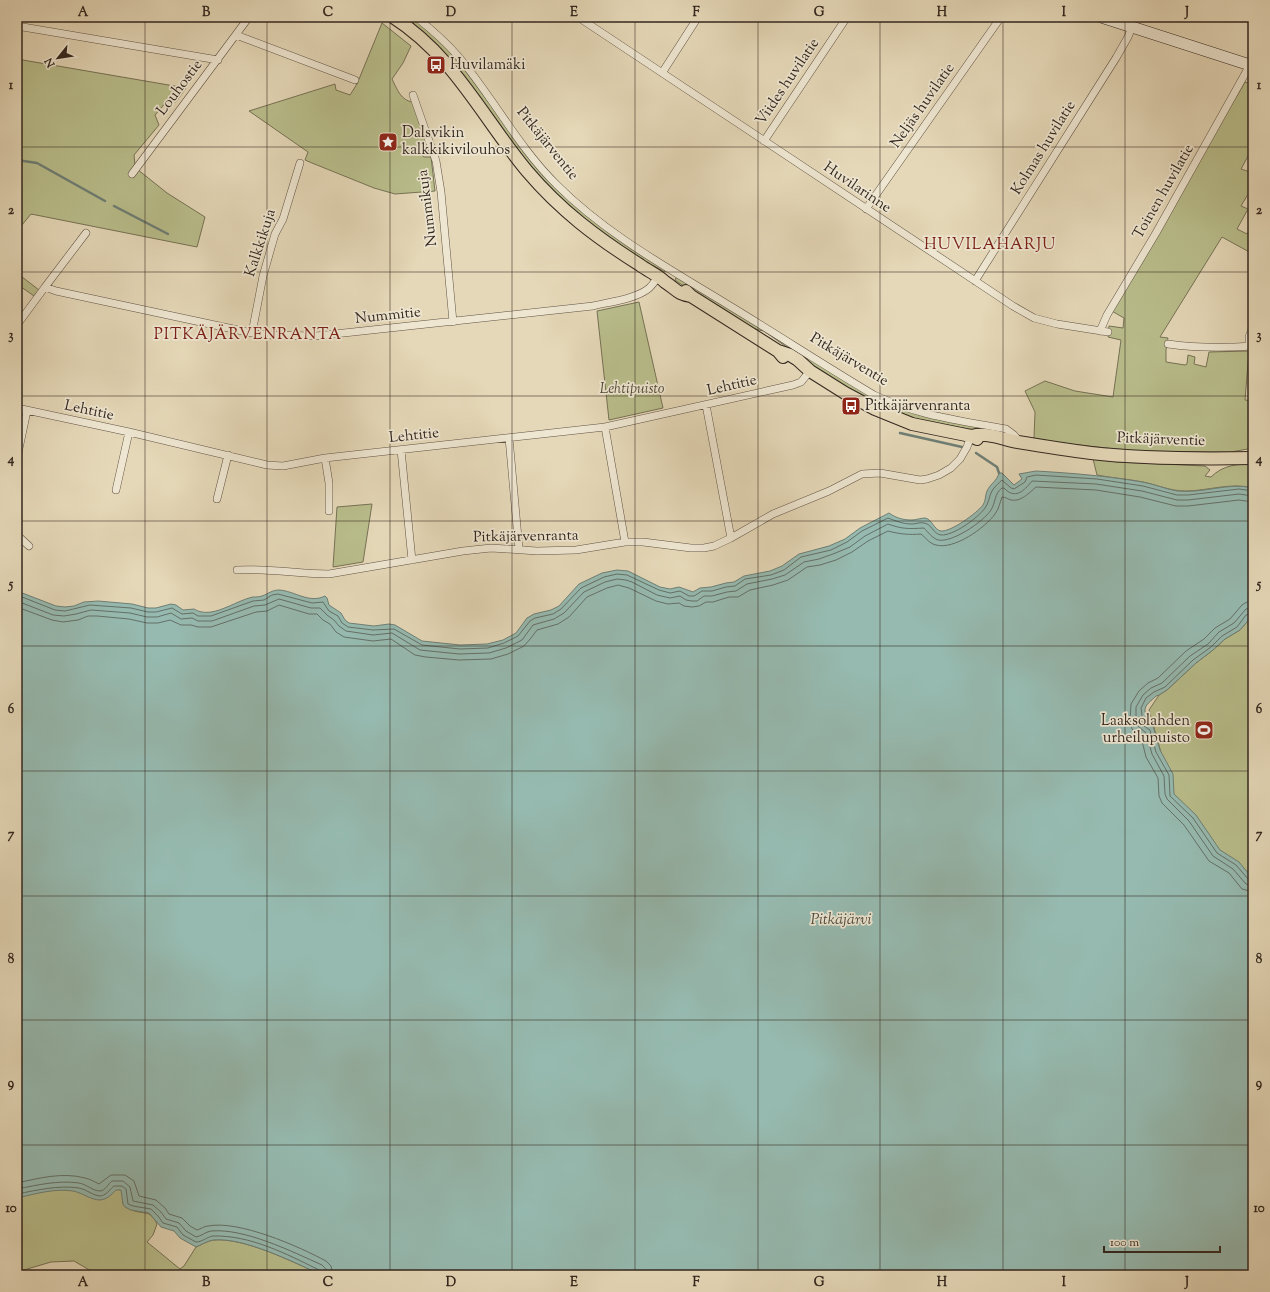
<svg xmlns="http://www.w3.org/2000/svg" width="1270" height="1292" font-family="'Sorts Mill Goudy',serif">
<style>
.green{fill:#b9be8c;stroke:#767256}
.water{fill:#96bab0;stroke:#6e7f76}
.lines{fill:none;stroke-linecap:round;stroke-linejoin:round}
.shore{stroke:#647068;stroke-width:1}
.stream{stroke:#6e7f76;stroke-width:2.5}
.street-casing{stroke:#605345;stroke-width:8}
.secondary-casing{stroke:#33271f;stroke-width:12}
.primary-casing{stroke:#33271f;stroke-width:14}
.street{stroke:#eee6d1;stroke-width:7}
.secondary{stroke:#eee6d1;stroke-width:11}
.primary{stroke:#e5d8b8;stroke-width:12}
.grid{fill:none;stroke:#33271f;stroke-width:1;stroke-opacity:0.55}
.labels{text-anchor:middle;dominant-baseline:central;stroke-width:3.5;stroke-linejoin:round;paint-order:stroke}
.poi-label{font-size:15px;fill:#33271f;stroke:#eee6d1;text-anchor:start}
.street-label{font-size:15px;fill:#33271f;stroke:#eee6d1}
.park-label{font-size:15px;font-style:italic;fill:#544d3a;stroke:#eee6d1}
.neighbourhood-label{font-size:16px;letter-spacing:1px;fill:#7a1f14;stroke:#eee6d1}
.water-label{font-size:16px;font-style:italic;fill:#4c4c43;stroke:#eee6d1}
.neatline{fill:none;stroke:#33271f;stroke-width:1.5}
.grid-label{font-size:13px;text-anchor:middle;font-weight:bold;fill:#33271f}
</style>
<rect width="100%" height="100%" fill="#e5d8b8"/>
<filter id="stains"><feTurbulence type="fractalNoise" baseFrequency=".005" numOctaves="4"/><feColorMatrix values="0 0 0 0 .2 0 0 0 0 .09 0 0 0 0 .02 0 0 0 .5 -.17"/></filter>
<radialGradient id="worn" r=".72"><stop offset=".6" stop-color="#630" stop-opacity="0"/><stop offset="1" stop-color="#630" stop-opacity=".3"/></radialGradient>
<!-- green -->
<path class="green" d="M415 20 442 42 455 57 539 170 554 187 582 212 664 268 665 272 644 261 588 224 550 191 507 138 464 76 445 54 412 25Z
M382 23 411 46 403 63 392 79C397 89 401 101 413 102L426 140C416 144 415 150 424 157H431L435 191 395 194 374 188 312 163 305 160 308 152 249 111 335 84 336 90 350 95 357 84Z
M17 59 186 88 176 102 168 100 155 115 159 125 134 155 135 165 137 169 167 193 205 217 197 247 31 214 17 231Z
M1245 82 1253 84V147L1241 169 1253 173V186L1241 206 1248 209 1237 229 1247 234 1250 229 1253 231V254L1222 237 1160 337 1168 338 1166 350V362L1185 365 1187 364 1188 355 1195 357 1194 364 1206 367 1209 352 1249 351 1245 400 1253 401V448L1231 452 1134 451 1060 443 1034 438 1035 412 1025 391 1045 381 1075 391 1113 397 1121 340 1108 337 1109 326 1123 328 1124 318 1110 310Z
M17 273 39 290 34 296 17 284Z
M676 278H680L797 349 795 353 764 331 759 330 746 326 676 281 675 279Z
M639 302 663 408 609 420 597 311Z
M800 351 876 398 984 427V431C949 426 912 421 879 406 850 393 824 373 798 356Z
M1093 459 1118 462 1205 466 1210 470 1205 476 1211 477C1223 465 1237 464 1253 464V488C1231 482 1208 491 1185 491 1171 491 1157 485 1143 482 1128 479 1112 478 1097 475Z
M372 504 363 562 333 567 337 507Z
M1253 615V933L1196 876 1149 710 1159 695 1167 690 1196 663 1213 650 1225 639 1240 630Z
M17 1177 122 1190 123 1204C126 1206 129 1209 132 1210 144 1215 150 1209 157 1224L153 1235 147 1242 180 1269 184 1266 196 1247C201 1245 207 1241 213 1240 244 1237 293 1262 322 1275H98L74 1261 51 1262 17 1272Z"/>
<!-- water -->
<path class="water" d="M1036 471C1071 473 1107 476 1142 482 1154 484 1165 489 1177 491 1203 494 1228 482 1253 488V615L1240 630 1225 639 1213 650 1196 663 1167 690 1159 695 1156 696C1152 701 1144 704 1145 712L1148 714 1146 716 1147 718 1144 720 1147 723 1153 726 1160 750 1173 774 1174 794 1196 815 1220 850 1239 862 1253 879V1275H322C293 1262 244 1237 213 1240 207 1241 201 1245 196 1247L180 1238 174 1231 161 1227 149 1213 131 1210 125 1207 123 1204 121 1190H116C111 1195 108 1199 100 1200 91 1200 83 1193 73 1191 55 1188 35 1194 17 1198V591L56 606 65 607 74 606 84 602 98 601 132 604 148 608H156L171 604 176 605 183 610 194 609C212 620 234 601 253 597 256 597 259 597 262 596 268 594 272 590 279 590 295 591 309 604 325 596L327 598 329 605 341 613 345 620 349 623 374 626 389 624 395 625 422 641 460 645 487 644 503 640 516 633 527 618 534 614 551 610 559 606 579 584 602 573 617 570 628 571 660 587 670 589 679 587 693 592 700 588 711 587 726 583 734 582 744 576 770 571 782 566 799 554 829 546 845 539 860 528 889 513C896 518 903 520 912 520 916 520 921 518 925 518 932 519 934 530 941 531 951 532 977 513 983 505 986 501 985 495 987 491 991 483 997 481 999 473H1002L1014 485 1022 479 1019 474Z"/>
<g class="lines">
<!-- shore -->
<path class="shore" d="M17 595 55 610 65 611 90 605 131 608 148 612H156L172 608 182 614 193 613 198 616H211L253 601 264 600 272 595 278 594 312 603 323 602 329 611 338 616 342 623 348 627 373 630 394 629 422 645 460 649 488 648 504 643 518 636 530 621 535 618 553 614 561 609 581 588 604 577 617 574 627 575 659 590 670 593 680 591 689 596H694L702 591H712L726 587 735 586 745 579 771 575 784 570 801 557 831 550 847 542 862 531 888 518C896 521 903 524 912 524 916 524 920 522 924 523 932 524 933 534 941 535 953 536 978 518 985 508 989 503 989 496 992 491 994 487 999 483 1002 480L1011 488 1014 489 1025 482 1027 477 1036 475 1097 479 1143 486 1177 495H1188L1239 489 1253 491
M17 601 53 615 64 616 76 614 91 610 130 613 147 617H157L171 613 181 619 192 618 198 621H212L254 606 265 605 279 599 311 608H320L327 615 334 620 339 626 346 631 373 635 392 633 420 650 459 654 489 653 506 648 522 640 533 625 554 619 564 613 584 592 605 582 617 579 626 580 632 582 657 595 670 598 680 596 686 600 692 601H697L704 596H712L727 592 736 591 747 584 772 579 785 575 804 562 819 559 833 554 850 547 865 536 888 524C902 529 908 529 924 528 928 532 932 538 938 540 952 543 983 522 991 510 996 502 994 494 1002 488H1004C1015 500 1024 491 1032 481L1096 484 1142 491 1177 500H1188L1239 494 1253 496
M1253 601 1247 602 1242 605 1230 619 1215 628 1204 639 1186 651 1158 678 1148 683 1139 691 1131 704 1130 720 1132 729 1141 737 1146 757 1158 778 1159 796 1162 803 1184 825 1209 861 1229 873 1242 889 1253 892
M17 607 52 620 63 622 78 620 88 616H97L129 619 147 623H158L170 620 181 625H191L198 627H211L256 612 267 611 279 605 309 614H317L323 620 330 624 336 632 344 637 373 641 391 639 415 655 426 657 459 660 491 659 508 654 524 646 531 638 537 630 558 624 569 617 587 597 607 588 618 585 629 588 656 601 668 604 679 603 684 606 692 607 699 606 706 602H713L729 597H738L750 590 773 585 788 580 807 567 820 565 836 560 852 552 868 541 888 531C899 534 909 535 921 534 926 538 930 544 936 545 954 550 985 528 995 514 999 509 1000 502 1002 497 1005 497 1008 499 1011 500 1021 502 1029 493 1036 487L1096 490 1140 497 1176 506H1188L1239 500 1253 502
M1253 607 1246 609 1234 623 1219 632 1208 644 1190 656 1162 683 1151 688 1143 695 1136 707V720L1138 726 1146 733 1152 754 1164 776 1165 794 1167 799 1189 821 1213 856 1233 869 1246 884 1253 886
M1253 612 1246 615 1237 627 1222 636 1211 647 1193 660 1165 687 1154 692 1146 698 1141 708 1142 715 1141 720 1144 726 1150 730 1156 752 1169 775 1170 796 1193 818 1217 853 1236 865 1249 880 1253 881
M17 1183C39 1178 63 1172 85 1178 90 1179 95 1182 99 1184L111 1175H125L134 1181 139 1196 156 1200 165 1208 169 1214 182 1218 190 1226 197 1230C201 1229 204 1226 208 1226 239 1220 298 1246 326 1261L331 1266 333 1275
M17 1189C38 1185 58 1180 79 1183 86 1184 93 1191 100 1191 105 1191 108 1184 112 1181H123L130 1187 133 1201 153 1205 161 1212 166 1219 179 1223 186 1231 196 1237C202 1236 205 1232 211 1231 244 1228 291 1251 322 1265L326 1269 327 1275
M17 1194C38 1190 58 1185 79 1188 86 1189 92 1195 99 1196 106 1196 109 1190 114 1186H122L126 1189 128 1204 133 1206 151 1209 158 1216 163 1223 177 1227 183 1235 196 1242C202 1242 207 1237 213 1236 250 1235 287 1254 319 1270L322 1272V1275"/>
<!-- stream -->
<path class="stream" d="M17 160 37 163 105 201
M114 206 168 234
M900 433 962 447
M976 453 997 467 999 473"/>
<!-- street casing -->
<g class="street-casing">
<path id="street" d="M416 17C431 29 445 41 458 56 493 97 518 147 557 185 607 235 670 269 730 306 778 335 825 366 874 395 919 416 958 420 1006 429L1014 435 1020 442
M578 17 1013 306 1034 318 1057 324 1108 332
M17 26 218 60
M236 35 355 80
M662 73 698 17
M413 95 436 161 441 192 453 322
M764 141 847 17
M132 174 249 17
M866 209 1001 17
M975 281 1116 58 1128 37 1132 27
M45 287 86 233
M17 325 45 287 56 291 252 333 265 335 316 336 593 306C609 302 635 299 648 289 652 286 655 281 658 277
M1100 331 1107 315 1156 233 1250 65
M252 333 263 276 275 234 283 219 300 163
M1168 344C1196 348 1224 348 1253 346
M1249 346V337L1253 326
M706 405 731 538
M17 408 129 432 267 465 283 466 325 458 605 427 793 385 801 382 810 371
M605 427 625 542
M509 438 519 549
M401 450 412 560
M17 458 27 411
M325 458 329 483V511
M116 490 129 432
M217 499 228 455
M17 535 29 546
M237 570C268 568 298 574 329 574L463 551 491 548 537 551 576 550 625 542H643L691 548H704L714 546 731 538 773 514 829 491 862 474 880 473 920 480 927 479 939 475 951 468 960 459 967 447 971 436"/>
</g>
<!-- secondary casing -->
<g class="secondary-casing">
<path id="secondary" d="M1101 17 1253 66"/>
</g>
<!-- primary casing -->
<g class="primary-casing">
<path id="primary" d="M393 17C454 56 482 117 527 171 560 210 597 238 640 265 648 271 658 275 665 282 676 289 677 294 691 296
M686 291 691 296 778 351 783 357
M778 351 790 355 798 360 810 371 845 393 875 409 912 424 971 436 977 439
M971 436C989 432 1001 439 1018 442 1042 446 1067 450 1091 453 1144 459 1199 459 1253 458"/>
</g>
<!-- street -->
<use href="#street" class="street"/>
<!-- secondary -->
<use href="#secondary" class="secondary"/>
<!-- primary -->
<use href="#primary" class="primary"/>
</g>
<!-- grid -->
<path class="grid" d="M145 17V1275M267 17V1275M390 17V1275M512 17V1275M635 17V1275M758 17V1275M880 17V1275M1003 17V1275M1125 17V1275M17 147H1253M17 272H1253M17 396H1253M17 521H1253M17 646H1253M17 771H1253M17 896H1253M17 1020H1253M17 1145H1253"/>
<!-- icons -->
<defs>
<g id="bus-square" transform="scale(1)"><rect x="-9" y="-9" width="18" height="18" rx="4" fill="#8f2418" stroke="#eee6d1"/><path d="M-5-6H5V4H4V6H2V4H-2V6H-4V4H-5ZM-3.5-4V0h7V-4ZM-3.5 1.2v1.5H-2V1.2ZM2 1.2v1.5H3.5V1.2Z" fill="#fff"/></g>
<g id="sight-square" transform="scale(1)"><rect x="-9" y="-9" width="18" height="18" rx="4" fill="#8f2418" stroke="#eee6d1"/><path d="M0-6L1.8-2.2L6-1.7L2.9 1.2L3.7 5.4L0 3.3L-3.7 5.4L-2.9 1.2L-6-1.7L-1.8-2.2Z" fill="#fff"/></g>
<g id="stadium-square" transform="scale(1)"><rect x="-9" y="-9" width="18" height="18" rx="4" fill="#8f2418" stroke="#eee6d1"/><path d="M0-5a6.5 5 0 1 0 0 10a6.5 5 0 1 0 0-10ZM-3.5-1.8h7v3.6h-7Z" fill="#fff"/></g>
</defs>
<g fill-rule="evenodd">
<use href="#bus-square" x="436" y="65"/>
<use href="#sight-square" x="388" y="142"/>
<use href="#bus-square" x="851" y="406"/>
<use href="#stadium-square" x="1204" y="730"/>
</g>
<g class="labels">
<!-- poi labels -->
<g class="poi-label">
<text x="450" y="65">Huvilamäki</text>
<text x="402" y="133">Dalsvikin<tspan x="402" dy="17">kalkkikivilouhos</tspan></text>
<text x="865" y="406">Pitkäjärvenranta</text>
<text x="1190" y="721" text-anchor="end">Laaksolahden<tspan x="1190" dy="17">urheilupuisto</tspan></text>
</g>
<!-- street labels -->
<g class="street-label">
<text transform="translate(788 82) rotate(-56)">Viides huvilatie</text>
<text transform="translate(180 88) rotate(-53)">Louhostie</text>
<text transform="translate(923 106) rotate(-55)">Neljäs huvilatie</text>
<text transform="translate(547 144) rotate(51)">Pitkäjärventie</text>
<text transform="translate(1044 148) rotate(-58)">Kolmas huvilatie</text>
<text transform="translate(857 188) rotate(34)">Huvilarinne</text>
<text transform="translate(1164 192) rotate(-60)">Toinen huvilatie</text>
<text transform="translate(428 208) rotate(-97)">Nummikuja</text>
<text transform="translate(261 243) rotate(-72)">Kalkkikuja</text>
<text transform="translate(388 316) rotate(-6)">Nummitie</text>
<text transform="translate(849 360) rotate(31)">Pitkäjärventie</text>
<text transform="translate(732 386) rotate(-13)">Lehtitie</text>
<text transform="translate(89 411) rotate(12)">Lehtitie</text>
<text transform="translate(414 436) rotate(-6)">Lehtitie</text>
<text transform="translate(1161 440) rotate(2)">Pitkäjärventie</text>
<text transform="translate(526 537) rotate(-1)">Pitkäjärvenranta</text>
</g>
<!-- park labels -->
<g class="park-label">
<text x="632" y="389">Lehtipuisto</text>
</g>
<!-- neighbourhood labels -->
<g class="neighbourhood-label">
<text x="990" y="245">HUVILAHARJU</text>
<text x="248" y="335">PITKÄJÄRVENRANTA</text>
</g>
<!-- water labels -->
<g class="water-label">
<text x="841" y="920">Pitkäjärvi</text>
</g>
</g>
<!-- margin -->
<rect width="1270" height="1292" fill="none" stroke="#e5d8b8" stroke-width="44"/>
<!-- north arrow -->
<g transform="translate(58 58) rotate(240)" stroke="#eee6d1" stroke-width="3" paint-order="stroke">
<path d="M0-3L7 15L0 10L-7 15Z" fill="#33271f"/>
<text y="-6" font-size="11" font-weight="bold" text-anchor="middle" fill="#33271f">N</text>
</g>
<!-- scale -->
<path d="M1104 1246v6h116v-6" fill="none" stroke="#33271f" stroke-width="2"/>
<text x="1110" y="1246" font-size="12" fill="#33271f" stroke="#eee6d1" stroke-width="3" paint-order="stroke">100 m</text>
<rect x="22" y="22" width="1226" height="1248" class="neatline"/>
<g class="grid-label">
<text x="83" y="16">A</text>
<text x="206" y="16">B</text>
<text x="328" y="16">C</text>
<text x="451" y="16">D</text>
<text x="574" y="16">E</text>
<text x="696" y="16">F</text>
<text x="819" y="16">G</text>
<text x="942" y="16">H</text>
<text x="1064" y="16">I</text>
<text x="1187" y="16">J</text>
<text x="11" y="89">1</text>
<text x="1259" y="89">1</text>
<text x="11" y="214">2</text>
<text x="1259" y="214">2</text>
<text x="11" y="339">3</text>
<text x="1259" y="339">3</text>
<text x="11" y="463">4</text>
<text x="1259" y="463">4</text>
<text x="11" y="588">5</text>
<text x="1259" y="588">5</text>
<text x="11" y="713">6</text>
<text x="1259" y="713">6</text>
<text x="11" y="838">7</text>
<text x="1259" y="838">7</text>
<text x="11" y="963">8</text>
<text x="1259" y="963">8</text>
<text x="11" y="1087">9</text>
<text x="1259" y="1087">9</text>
<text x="11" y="1212">10</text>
<text x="1259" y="1212">10</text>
<text x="83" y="1286">A</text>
<text x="206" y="1286">B</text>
<text x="328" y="1286">C</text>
<text x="451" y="1286">D</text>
<text x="574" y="1286">E</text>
<text x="696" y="1286">F</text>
<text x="819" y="1286">G</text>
<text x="942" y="1286">H</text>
<text x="1064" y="1286">I</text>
<text x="1187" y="1286">J</text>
</g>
<rect width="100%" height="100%" filter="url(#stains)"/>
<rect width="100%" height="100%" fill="url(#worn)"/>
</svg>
